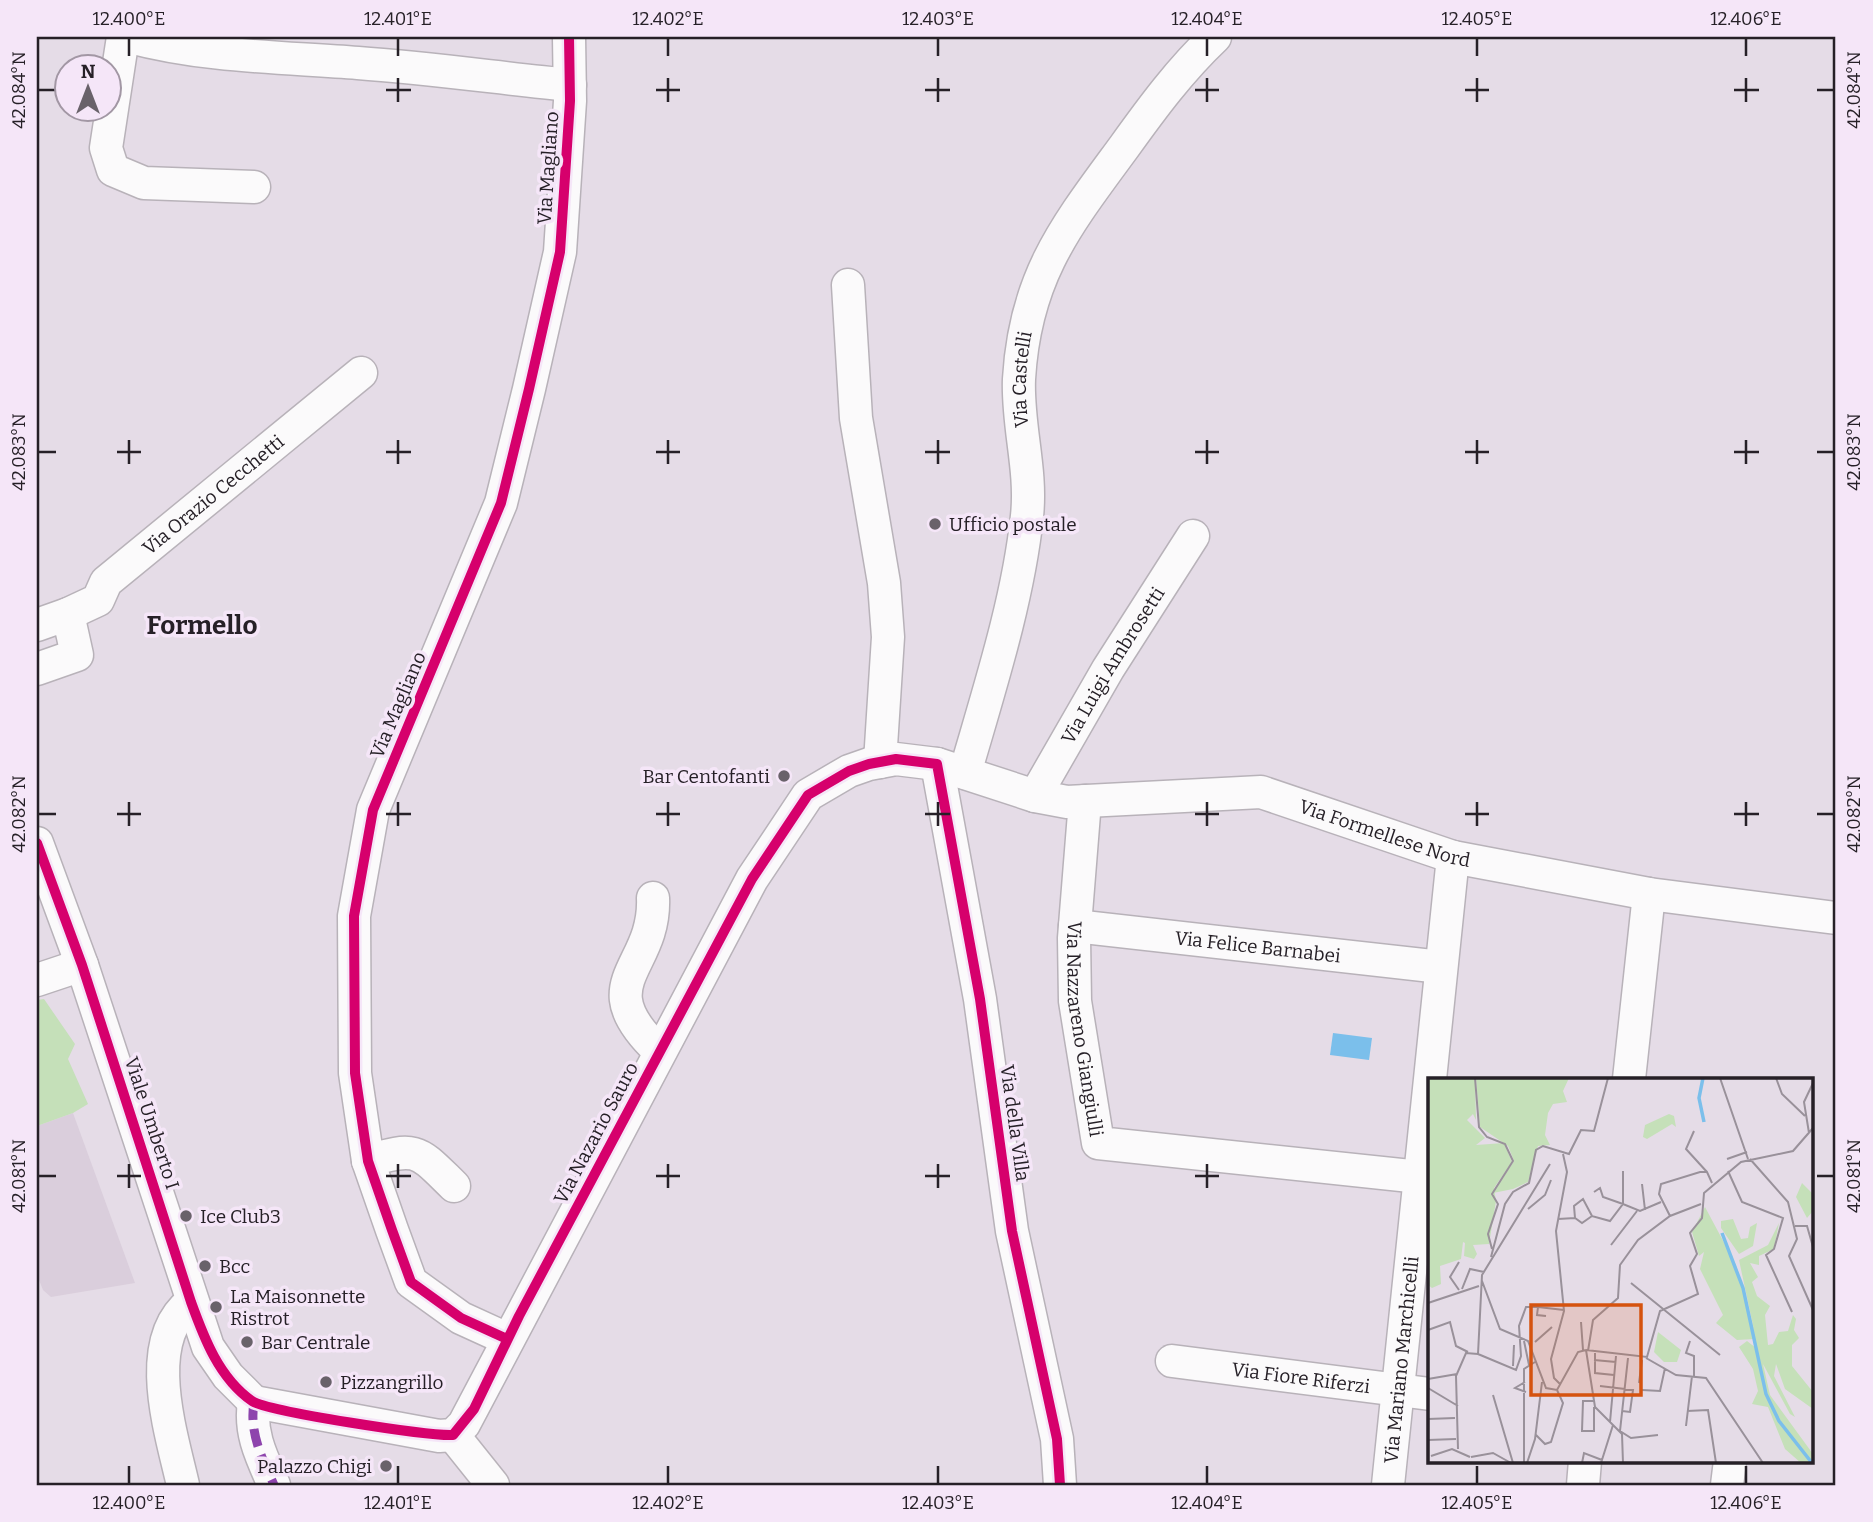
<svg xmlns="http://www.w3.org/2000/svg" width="1873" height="1522" font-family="Bitter,serif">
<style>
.education{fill:#dacedc}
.green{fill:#c5e0b9}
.water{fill:#7bbfeb}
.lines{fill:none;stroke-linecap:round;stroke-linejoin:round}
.minor-casing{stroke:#b8b2b9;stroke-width:35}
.minor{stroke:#fbfafb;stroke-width:32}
.quiet{stroke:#8e44ad;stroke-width:9;stroke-dasharray:18 9;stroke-linecap:butt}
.cycleway-casing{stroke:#f5e6f8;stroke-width:15}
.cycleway{stroke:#d6006c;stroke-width:10}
.ticks{fill:none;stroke:#262027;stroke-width:2.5}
.poi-dot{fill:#69626a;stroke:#f5e6f8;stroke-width:2.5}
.labels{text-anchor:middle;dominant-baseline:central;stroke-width:7;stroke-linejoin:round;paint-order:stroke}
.street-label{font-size:19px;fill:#262027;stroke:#f5e6f8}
.poi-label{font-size:19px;fill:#262027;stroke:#f5e6f8;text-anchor:start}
.district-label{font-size:26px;font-weight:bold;fill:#262027;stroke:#f5e6f8}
.inset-river{fill:none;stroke:#7bbfeb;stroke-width:3.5}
.inset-road{fill:none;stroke:#99919a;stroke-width:2}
.view{fill:#d5530f;fill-opacity:0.15;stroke:#d5530f;stroke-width:3.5}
.inset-edge{fill:none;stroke:#262027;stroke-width:3.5}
.neatline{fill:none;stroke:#262027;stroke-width:2.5}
.ticks-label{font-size:18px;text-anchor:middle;fill:#262027}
</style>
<rect width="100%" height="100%" fill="#e5dce7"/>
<!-- education -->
<path class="education" d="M73 1113 135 1283 51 1297 43 1290 37 1275V1126Z"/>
<!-- green -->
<path class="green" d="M44 999 75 1044 68 1059 88 1104 73 1113 37 1126V1000Z"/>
<!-- water -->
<path class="water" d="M1333 1033 1372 1038 1369 1060 1330 1055Z"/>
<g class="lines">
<!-- minor casing -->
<g class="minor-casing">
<g id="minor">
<path d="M123 37 106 148 113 170 144 183 254 187"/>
<path d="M130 37C205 57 281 57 358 63 428 68 499 78 570 85"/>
<path d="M848 285 856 418 884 583 888 637 880 762"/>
<path id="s1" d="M68 614 98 600 106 582 361 373"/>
<path d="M37 625 68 614 77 655 37 669"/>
<path d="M937 764 980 999 1012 1231 1057 1439 1060 1485"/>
<path id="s2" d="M965 773C989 690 1018 601 1027 516 1032 469 1017 425 1019 379 1025 276 1066 226 1124 147 1152 108 1180 70 1215 37"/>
<path id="s3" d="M1035 796 1108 669 1193 536"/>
<path id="s4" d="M1085 801 1074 938 1075 1001 1098 1143 1420 1177"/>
<path d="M37 843 82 965 208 1347 228 1376 254 1402"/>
<path d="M653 898C656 970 586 982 659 1051"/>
<path id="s5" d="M1075 926 1441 967"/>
<path d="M37 980 82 965"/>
<path d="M1629 1079 1649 894"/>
<path d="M368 1161C418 1145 419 1152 454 1186"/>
<path d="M507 1339 461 1318 411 1282 392 1230 368 1161 355 1073 354 916 373 810 501 503 529 389 560 252 570 101 569 37"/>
<path id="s6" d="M1172 1361 1430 1394"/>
<path id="s7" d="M254 1402 439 1436 453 1435 464 1424 752 879 808 795 849 771 869 764 896 759 937 764 1035 796 1067 802 1261 792 1453 857 1649 894 1836 918"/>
<path d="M254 1402C249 1433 262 1458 274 1485"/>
<path d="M453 1435 493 1485"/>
<path d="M183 1485C171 1432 141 1341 191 1302"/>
<path id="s8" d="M1388 1485 1453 857"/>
<path d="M1583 1485 1585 1461"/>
<path d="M1727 1485 1730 1461"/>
</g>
</g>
<!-- minor -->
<use href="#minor" class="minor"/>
<!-- quiet -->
<path class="quiet" d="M254 1402C249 1433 262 1458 274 1485"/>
<!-- cycleway casing -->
<g class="cycleway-casing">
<path id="cycleway" d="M37 843 82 965 191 1302C204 1338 219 1378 252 1401 270 1412 428 1436 453 1435L474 1409 519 1316 752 879 808 795 849 771 869 764 896 759 937 764 980 999 1012 1231 1057 1439 1060 1485
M507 1339 461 1318 411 1282 392 1230 368 1161 355 1073 354 916 373 810 501 503 529 389 560 252 570 101 569 37"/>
</g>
<!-- cycleway -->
<use href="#cycleway" class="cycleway"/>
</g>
<!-- ticks -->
<path class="ticks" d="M129 38V56M398 38V56M668 38V56M938 38V56M1207 38V56M1477 38V56M1746 38V56M398 78V102M668 78V102M938 78V102M1207 78V102M1477 78V102M1746 78V102M38 90H56M386 90H411M656 90H680M925 90H950M1195 90H1219M1465 90H1489M1734 90H1759M1817 90H1834M129 440V464M398 440V464M668 440V464M938 440V464M1207 440V464M1477 440V464M1746 440V464M38 452H56M117 452H141M386 452H411M656 452H680M925 452H950M1195 452H1219M1465 452H1489M1734 452H1759M1817 452H1834M129 802V826M398 802V826M668 802V826M938 802V826M1207 802V826M1477 802V826M1746 802V826M38 814H56M117 814H141M386 814H411M656 814H680M925 814H950M1195 814H1219M1465 814H1489M1734 814H1759M1817 814H1834M129 1164V1188M398 1164V1188M668 1164V1188M938 1164V1188M1207 1164V1188M38 1176H56M117 1176H141M386 1176H411M656 1176H680M925 1176H950M1195 1176H1219M1817 1176H1834M129 1466V1484M398 1466V1484M668 1466V1484M938 1466V1484M1207 1466V1484M1477 1466V1484M1746 1466V1484"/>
<!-- markers -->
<g class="poi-dot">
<circle cx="935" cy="524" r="7"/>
<circle cx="784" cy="776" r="7"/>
<circle cx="186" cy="1216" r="7"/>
<circle cx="205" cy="1266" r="7"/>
<circle cx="216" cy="1307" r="7"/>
<circle cx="247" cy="1342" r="7"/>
<circle cx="326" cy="1382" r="7"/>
<circle cx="386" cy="1466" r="7"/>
</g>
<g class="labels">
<!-- street labels -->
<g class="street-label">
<text transform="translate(548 168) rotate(-86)">Via Magliano</text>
<text stroke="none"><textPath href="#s2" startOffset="402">Via Castelli</textPath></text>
<text stroke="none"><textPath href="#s1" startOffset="191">Via Orazio Cecchetti</textPath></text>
<text stroke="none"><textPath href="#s3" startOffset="152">Via Luigi Ambrosetti</textPath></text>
<text transform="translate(398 705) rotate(-67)">Via Magliano</text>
<text stroke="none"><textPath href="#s7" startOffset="1533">Via Formellese Nord</textPath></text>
<text stroke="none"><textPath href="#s5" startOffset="184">Via Felice Barnabei</textPath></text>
<text stroke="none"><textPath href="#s4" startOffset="229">Via Nazzareno Giangiulli</textPath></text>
<text transform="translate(152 1123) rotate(72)">Viale Umberto I</text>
<text transform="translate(1015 1123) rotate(82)">Via della Villa</text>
<text transform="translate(596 1133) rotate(-62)">Via Nazario Sauro</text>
<text stroke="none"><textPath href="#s8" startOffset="126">Via Mariano Marchicelli</textPath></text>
<text stroke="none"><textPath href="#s6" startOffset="130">Via Fiore Riferzi</textPath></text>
</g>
<!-- poi labels -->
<g class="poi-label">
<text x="949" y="524">Ufficio postale</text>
<text x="770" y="776" text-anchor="end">Bar Centofanti</text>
<text x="200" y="1216">Ice Club3</text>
<text x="219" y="1266">Bcc</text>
<text x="230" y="1296">La Maisonnette<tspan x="230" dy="22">Ristrot</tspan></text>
<text x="261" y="1342">Bar Centrale</text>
<text x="340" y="1382">Pizzangrillo</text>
<text x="372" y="1466" text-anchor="end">Palazzo Chigi</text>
</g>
<!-- district labels -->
<g class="district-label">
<text x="202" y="625">Formello</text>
</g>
</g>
<!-- overview -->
<g transform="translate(1428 1078)">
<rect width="385" height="385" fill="#e5dce7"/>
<path d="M0 0H47L48 42 45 36 39 42 57 60 48 67 76 65 84 84 66 110 68 123 61 166 45 167 49 176 46 181 36 178 37 165 35 164 33 181 12 188 13 206 4 210 0 207ZM48 0H141L135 13 139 24 125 26 120 35 117 57 122 67 110 68 100 104 85 111 65 115 86 83 80 68 52 49ZM241 36 246 38 248 49 244 46 219 61 215 59 217 47ZM374 105 385 116V133L379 140 368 119ZM277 129 308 187 326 252 311 182 340 167 351 145 346 171 331 178V187L322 185 330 199 324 204 329 218 342 228 337 237 340 267 345 266 351 254 360 253 365 237 368 241 366 252 371 260 364 267V288L385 314V331L357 311 348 286 346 298 367 339 362 336 335 286 342 317 385 376V385H373L357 371 340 329 324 326 330 313 325 291 311 269 319 263 328 270 326 261 309 262 288 245 295 237 272 191 276 174 271 178 264 154ZM305 141 313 161 320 160 322 149 329 145 325 168 311 176 293 150V143ZM230 254 253 272 249 284H236L226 274Z" fill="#c5e0b9"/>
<path class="inset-river" d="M275 0 271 20 276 44M294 155 315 210 338 316 351 343 384 385"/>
<path class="inset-road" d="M47 0 51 49 59 59 77 66 85 83 64 116 70 126 60 156 64 171M292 0 320 81M348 0 354 16 377 38M266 53 258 71 279 94M381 55 376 24 385 5M299 81 319 74M322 81 360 124 369 161 361 178 385 232M300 93 314 124 355 140 346 171 338 177 364 234M214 106 217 132M166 114 172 110 175 119 195 126V93M100 131 117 117 123 102M242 138 231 116 233 106 272 94H279L284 105M147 140 146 128 155 121 164 138M130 141 147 140 154 145 164 138 182 143 195 126 212 133 233 124M367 148H379L385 169M183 167 209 133M63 179 77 126 85 114 101 105 108 72 115 68 141 76 153 52 166 53 180 0M54 203 72 251 100 263 118 310 129 312 150 274 158 272M203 205 292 277M34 211 42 191 56 194M31 212 22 199 31 184M0 225 51 208M110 229 136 232M118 238 109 237 110 229H98L91 248 93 278 88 292 50 276 54 197 122 86M153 244 155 272M0 252 22 244 28 268 40 274M96 263 101 287M262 263 258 275 266 278V298M107 264 124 249M158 272 219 279 232 233 270 216 262 188 269 176 262 155 274 140 276 115 313 84 365 73 385 50M158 272 167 329 194 356 195 385M160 273 165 242 190 220 192 187 210 162 242 138 273 126M167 275V295L186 297M200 280 192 353 203 360 230 357M218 280 248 297 278 300 335 385M166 282 188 284M85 288 86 267M0 301 29 296M97 304 87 310 98 314M211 305 214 282M132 306 126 300 123 281 136 233 128 153 139 94 135 76M172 308 197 311M0 310 30 328M214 312 232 313 237 290M65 317 85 385M166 323H155L154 353H166V329M194 333 202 334 205 312H196M259 333 280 332 288 385M0 341 27 340M182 344 188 278M258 348 264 298M108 357 117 366 123 364 135 325 129 312M0 362 28 361M30 371 28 298 38 275 50 276M3 378 24 371 42 379M43 379 65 375 83 385M96 385V291L107 284M99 385 107 361 114 304M154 385 156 375 174 382M173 385 185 347"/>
<path class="view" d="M103 227H213V317H103Z"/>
<rect width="385" height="385" class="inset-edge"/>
</g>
<!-- border -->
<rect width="1873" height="1522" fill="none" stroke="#f5e6f8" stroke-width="77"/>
<!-- north arrow -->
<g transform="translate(88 88)"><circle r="33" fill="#f5e6f8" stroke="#a297a4" stroke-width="2"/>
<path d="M0-5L12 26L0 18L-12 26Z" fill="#69626a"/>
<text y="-10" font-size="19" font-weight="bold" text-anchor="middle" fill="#262027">N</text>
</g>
<rect x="38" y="38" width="1796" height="1446" class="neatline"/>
<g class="ticks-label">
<text x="129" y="25">12.400°E</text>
<text x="398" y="25">12.401°E</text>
<text x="668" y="25">12.402°E</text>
<text x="938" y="25">12.403°E</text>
<text x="1207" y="25">12.404°E</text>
<text x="1477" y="25">12.405°E</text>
<text x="1746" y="25">12.406°E</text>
<text transform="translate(19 90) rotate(-90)" y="6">42.084°N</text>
<text transform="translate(1854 90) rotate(-90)" y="6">42.084°N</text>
<text transform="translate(19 452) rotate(-90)" y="6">42.083°N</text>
<text transform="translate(1854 452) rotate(-90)" y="6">42.083°N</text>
<text transform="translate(19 814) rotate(-90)" y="6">42.082°N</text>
<text transform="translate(1854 814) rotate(-90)" y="6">42.082°N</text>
<text transform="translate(19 1176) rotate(-90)" y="6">42.081°N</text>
<text transform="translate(1854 1176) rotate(-90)" y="6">42.081°N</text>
<text x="129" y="1509">12.400°E</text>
<text x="398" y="1509">12.401°E</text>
<text x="668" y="1509">12.402°E</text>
<text x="938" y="1509">12.403°E</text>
<text x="1207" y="1509">12.404°E</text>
<text x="1477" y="1509">12.405°E</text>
<text x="1746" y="1509">12.406°E</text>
</g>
</svg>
